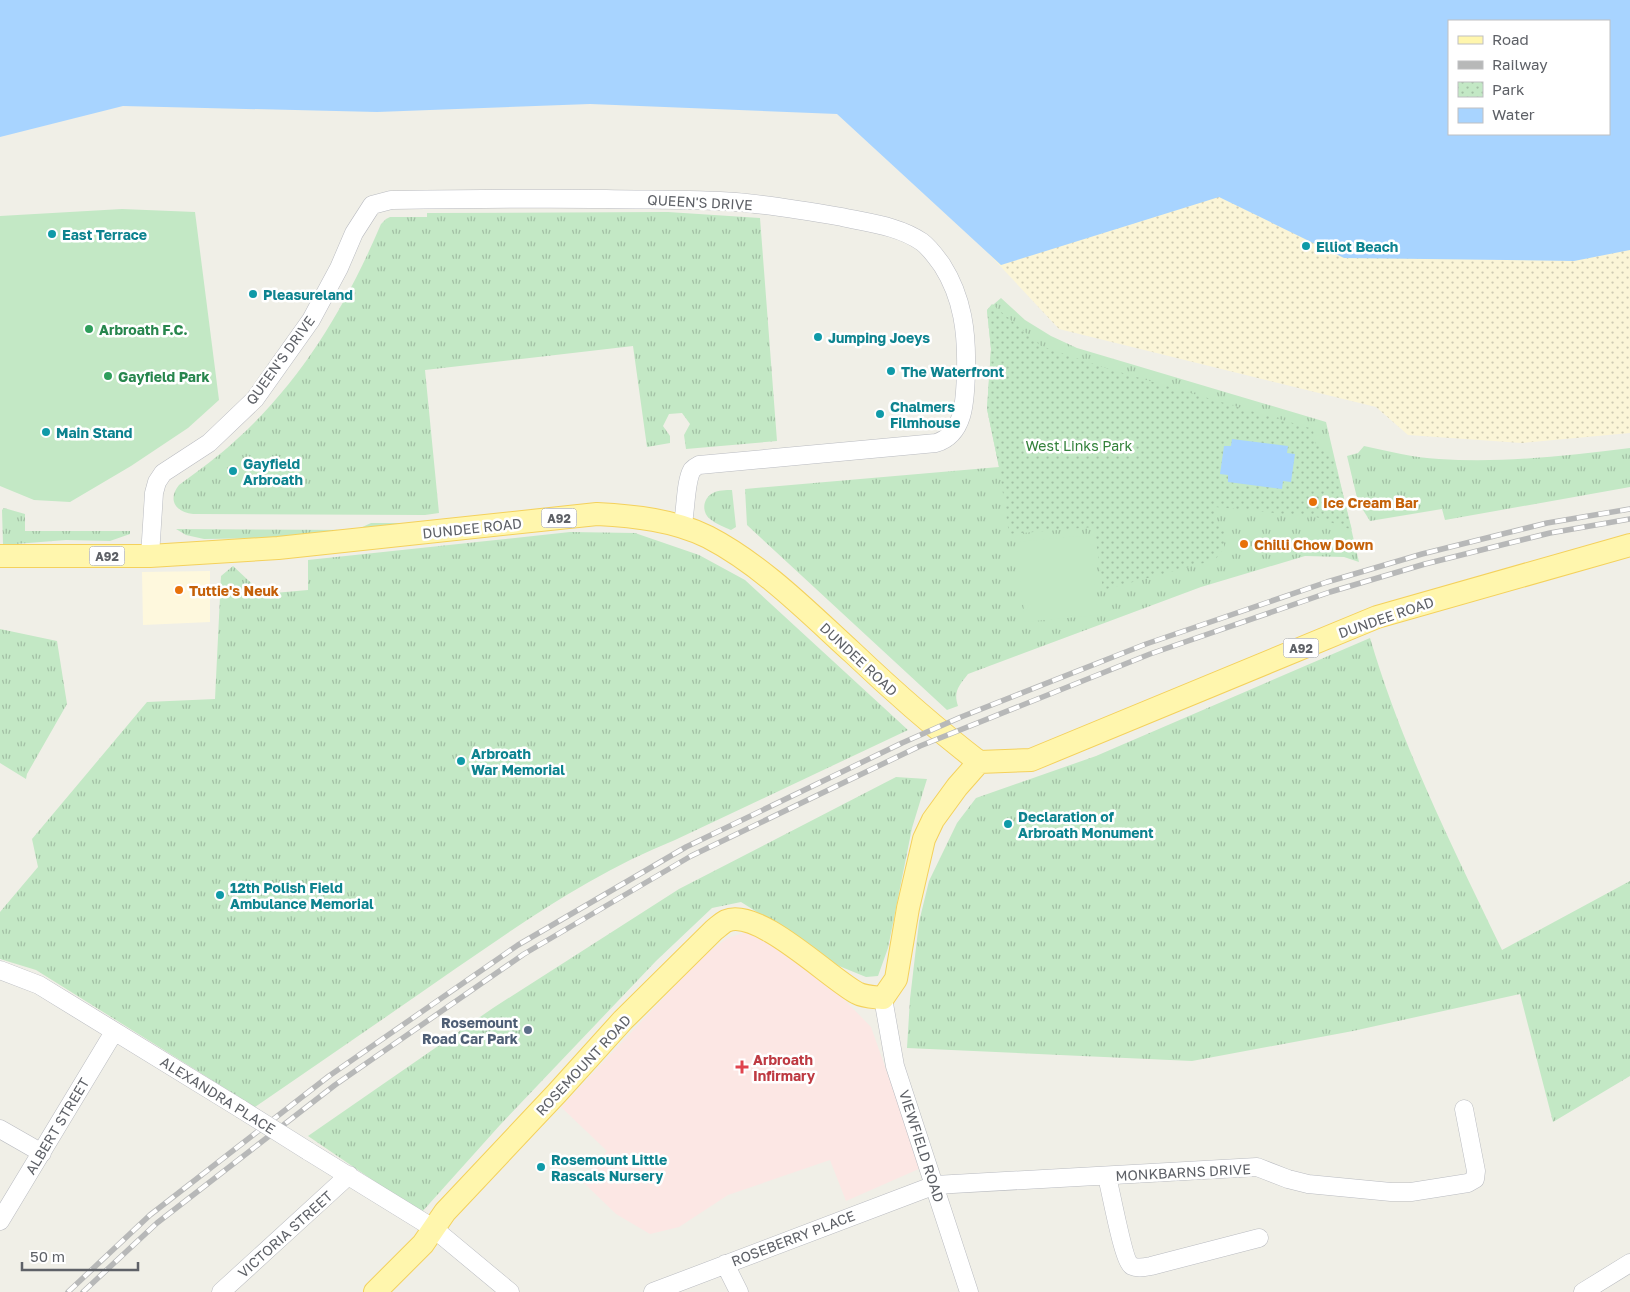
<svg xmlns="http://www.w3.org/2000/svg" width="1630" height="1292" font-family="'Golos Text',sans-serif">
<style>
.commercial{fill:#fef8dd}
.medical{fill:#fce7e4}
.grass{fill:url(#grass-tufts)}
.sand{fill:url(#sand-dots)}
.park{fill:url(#park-dots)}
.pitch{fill:#c3e8c5}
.water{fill:#a8d4ff;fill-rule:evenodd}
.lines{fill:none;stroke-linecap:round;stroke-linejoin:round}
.minor-casing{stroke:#b9bbc0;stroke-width:19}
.major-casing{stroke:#f4d15c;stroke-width:24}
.minor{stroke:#fff;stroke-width:18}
.major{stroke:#fff6ad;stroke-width:22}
.rail-casing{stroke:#b7b8b8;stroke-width:5.5}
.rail{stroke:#fff;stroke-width:4;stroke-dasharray:11;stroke-linecap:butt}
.minor-bridge-casing{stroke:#b9bbc0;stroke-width:19;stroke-linecap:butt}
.minor-bridge{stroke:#fff;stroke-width:18}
.culture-dot{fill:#0f9aa8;stroke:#fff;stroke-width:2}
.leisure-dot{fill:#2e9e5b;stroke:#fff;stroke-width:2}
.food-dot{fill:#e8710a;stroke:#fff;stroke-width:2}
.service-dot{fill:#5c6f8a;stroke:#fff;stroke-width:2}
.health-dot{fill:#e0444e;stroke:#fff;stroke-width:2}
.labels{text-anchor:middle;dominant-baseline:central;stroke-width:5;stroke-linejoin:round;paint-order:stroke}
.shield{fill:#fff;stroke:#8e9095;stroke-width:1}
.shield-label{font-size:12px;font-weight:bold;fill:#5e6167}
.street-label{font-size:14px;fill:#5e6167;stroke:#fff}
.culture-label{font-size:14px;font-weight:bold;fill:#0d838f;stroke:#fff;text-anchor:start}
.leisure-label{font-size:14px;font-weight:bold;fill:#27864d;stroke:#fff;text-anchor:start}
.park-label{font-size:14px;fill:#32813a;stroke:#fff}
.food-label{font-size:14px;font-weight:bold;fill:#c56008;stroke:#fff;text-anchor:start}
.service-label{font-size:14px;font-weight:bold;fill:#4e5e75;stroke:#fff;text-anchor:end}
.health-label{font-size:14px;font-weight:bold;fill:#be3a42;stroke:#fff;text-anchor:start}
</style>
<defs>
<pattern id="grass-tufts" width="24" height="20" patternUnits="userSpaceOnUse" patternTransform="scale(1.25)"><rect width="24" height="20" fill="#c3e8c5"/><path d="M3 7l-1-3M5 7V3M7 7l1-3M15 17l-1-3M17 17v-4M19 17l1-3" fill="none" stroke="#a2bfa4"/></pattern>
<pattern id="sand-dots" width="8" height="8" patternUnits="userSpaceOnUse" patternTransform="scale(1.25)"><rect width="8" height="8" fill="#fbf5d7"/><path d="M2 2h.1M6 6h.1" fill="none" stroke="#cecab2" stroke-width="1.8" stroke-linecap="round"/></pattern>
<pattern id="park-dots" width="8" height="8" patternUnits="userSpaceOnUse" patternTransform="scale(1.25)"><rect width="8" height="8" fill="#c3e8c5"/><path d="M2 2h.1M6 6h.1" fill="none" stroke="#a2bfa4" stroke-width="1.8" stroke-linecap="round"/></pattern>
</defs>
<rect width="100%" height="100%" fill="#f0efe7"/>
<!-- commercial -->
<path class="commercial" d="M210 571V622L143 625 142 572Z"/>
<!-- medical -->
<path class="medical" d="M750 931 832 987 871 1027 921 1168 846 1201 830 1160 728 1195 679 1227 650 1234 616 1214 583 1182 607 1151 561 1107 701 958 727 938Z"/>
<!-- grass -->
<path class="grass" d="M668 212 760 218 777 441 686 449 684 435 690 424 682 413 669 414 663 426 670 436V443L647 447 633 346 425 370 439 513 425 515 193 514C176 512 167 500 179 485 199 470 219 456 236 440 302 381 347 304 381 224L386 219 390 217H427V213Z
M1001 298 1025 320 1051 336 1077 348 1326 422 1359 562 1344 557 1305 556 1201 587 968 674C959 686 953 691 958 706L947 710 747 525 745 489 999 467 987 409 991 349 987 310Z
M1364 446C1388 451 1414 458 1439 459 1504 463 1566 456 1630 448V487L1445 520 1442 509 1370 521 1358 502 1347 456 1358 453Z
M732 490 736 527 731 530C724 527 716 524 710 519 701 512 703 498 713 493 718 490 726 490 732 490Z
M4 508 25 514V531H130V534L110 541 66 540 3 545 2 510Z
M371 523H412L347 533 272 538 204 539 186 535 176 529 356 530Z
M570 532 635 533 699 555 745 580 908 730 675 840C595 872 526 920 455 969 389 1015 322 1061 255 1107L36 970 0 959V912L38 867 32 839 147 702 215 699 221 576 233 566 263 594 308 590V560Z
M0 629 57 641 67 704 27 774 26 779 0 763Z
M1370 638C1402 747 1453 848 1502 950L1630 881V1076L1553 1122 1520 994 1353 1031 1192 1061 907 1048 910 999 919 922 929 881 957 823 976 798 1096 756Z
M896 777 927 779 912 828 888 948 878 976 866 977 839 966 789 932 741 902 712 908 656 961 500 1125 421 1213 308 1136 493 1008 679 889Z"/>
<!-- sand -->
<path class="sand" d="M1630 0V433L1522 443 1408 435 1376 407 1059 329 904 163 1449 21V134H1609Z"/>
<!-- park -->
<path class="park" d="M992 304 1041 346 1106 368 1313 429 1315 443 1333 456 1352 530 1316 517 1215 507V521L1224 529V548L1215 560 1103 590 1094 527 1009 534 999 467 987 409 991 349 987 310Z"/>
<!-- pitch -->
<path class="pitch" d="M122 209 195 212 219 400 188 428 131 466 70 502 34 500 0 486V216Z
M1090 535 1098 615 1025 622 1017 542Z"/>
<!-- water -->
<path class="water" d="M0 0H1630V250L1574 261 1344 258 1219 197 1001 265 837 114 590 104 377 112 123 106 0 137ZM1609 21V134H1449V21Z
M1232 439 1288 446 1287 453 1295 454 1291 482 1283 481 1282 489 1228 482V475L1220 474 1224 446H1231Z"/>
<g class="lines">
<!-- minor casing -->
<g class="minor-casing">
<path id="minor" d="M150 556 154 493 157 482 163 473 209 443 255 399 311 320 339 268 354 233 372 205 391 200C463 199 534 198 606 199 649 200 693 199 736 202 771 205 807 211 842 217 869 223 899 226 922 242 930 248 936 257 942 265 963 298 967 333 966 371 965 397 966 434 936 443L699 465C697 466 693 469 692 470 685 482 686 513 682 528
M0 970 39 985 241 1109
M883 998 895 1066 969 1292
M0 1129 42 1153
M308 1151 433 1228 510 1292
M1107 1177C1111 1191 1123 1261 1132 1266 1138 1269 1146 1267 1151 1266L1259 1238
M0 1221 114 1032
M725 1264 739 1292
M221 1292 349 1175
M653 1292 935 1185 1257 1167 1288 1179 1308 1184 1391 1192H1411L1468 1183 1475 1179 1476 1171 1464 1109
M1583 1292 1630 1263"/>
</g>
<!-- major casing -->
<g class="major-casing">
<path id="major" d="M0 556H150L278 548 597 514C634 516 674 520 708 537 762 565 808 612 853 653 893 691 935 728 979 762L1031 760 1377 617 1630 545
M375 1292 423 1244 445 1212 557 1093 623 1020 714 930C718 927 722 923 726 921 758 907 829 978 857 993 864 997 875 997 883 998L896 979 908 908 924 839 933 820 957 787 979 762"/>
</g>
<!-- minor -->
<use href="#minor" class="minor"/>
<!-- major -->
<use href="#major" class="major"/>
<!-- rail casing -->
<g class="rail-casing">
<path id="rail" d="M68 1292 150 1215 329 1076 518 945 686 847 902 743 961 717 1146 644 1327 582 1422 554 1547 523 1630 509
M83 1292 157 1223 335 1085 524 954 691 856 920 746 1150 654 1330 592 1425 564 1550 533 1630 519"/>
</g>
<!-- rail -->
<use href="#rail" class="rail"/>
<!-- minor-bridge casing -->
<g class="minor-bridge-casing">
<path id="minor-bridge" d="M241 1109 308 1151"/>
</g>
<!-- minor-bridge -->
<use href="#minor-bridge" class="minor-bridge"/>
</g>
<!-- markers -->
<g class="culture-dot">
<circle cx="52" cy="234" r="5"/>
<circle cx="1306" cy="246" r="5"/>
<circle cx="253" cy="294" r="5"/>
<circle cx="818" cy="337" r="5"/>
<circle cx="891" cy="371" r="5"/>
<circle cx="880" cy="414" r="5"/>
<circle cx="46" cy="432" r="5"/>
<circle cx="233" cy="471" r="5"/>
<circle cx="461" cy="761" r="5"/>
<circle cx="1008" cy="824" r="5"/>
<circle cx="220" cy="895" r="5"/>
<circle cx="541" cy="1167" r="5"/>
</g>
<g class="leisure-dot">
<circle cx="89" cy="329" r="5"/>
<circle cx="108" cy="376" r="5"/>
</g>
<g class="food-dot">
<circle cx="1313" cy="502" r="5"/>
<circle cx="1244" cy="544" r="5"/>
<circle cx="179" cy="590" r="5"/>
</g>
<circle class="service-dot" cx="528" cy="1030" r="5"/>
<path class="health-dot" d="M739.5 1059.5h5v5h5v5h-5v5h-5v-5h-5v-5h5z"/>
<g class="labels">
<!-- shield labels -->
<g class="shield">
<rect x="541.5" y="508.5" width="35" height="19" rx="4"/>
<rect x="89.5" y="546.5" width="35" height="19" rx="4"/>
<rect x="1283.5" y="638.5" width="35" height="19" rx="4"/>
</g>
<g class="shield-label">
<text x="559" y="518">A92</text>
<text x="107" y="556">A92</text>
<text x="1301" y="648">A92</text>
</g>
<!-- street labels -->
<g class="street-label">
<text transform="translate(700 202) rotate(3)">QUEEN'S DRIVE</text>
<text transform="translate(280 360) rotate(-54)">QUEEN'S DRIVE</text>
<text transform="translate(472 528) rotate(-6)">DUNDEE ROAD</text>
<text transform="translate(1386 617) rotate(-19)">DUNDEE ROAD</text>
<text transform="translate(859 659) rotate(43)">DUNDEE ROAD</text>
<text transform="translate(583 1065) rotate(-47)">ROSEMOUNT ROAD</text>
<text transform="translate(218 1095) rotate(32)">ALEXANDRA PLACE</text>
<text transform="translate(57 1126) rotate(-59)">ALBERT STREET</text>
<text transform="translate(922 1146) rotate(72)">VIEWFIELD ROAD</text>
<text transform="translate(1183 1172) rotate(-3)">MONKBARNS DRIVE</text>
<text transform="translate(285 1234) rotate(-42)">VICTORIA STREET</text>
<text transform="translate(793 1238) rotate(-21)">ROSEBERRY PLACE</text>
</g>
<!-- culture labels -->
<g class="culture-label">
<text x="62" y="234">East Terrace</text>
<text x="1316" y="246">Elliot Beach</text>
<text x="263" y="294">Pleasureland</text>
<text x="828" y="337">Jumping Joeys</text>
<text x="901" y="371">The Waterfront</text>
<text x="890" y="406">Chalmers<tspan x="890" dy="16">Filmhouse</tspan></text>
<text x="56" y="432">Main Stand</text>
<text x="243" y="463">Gayfield<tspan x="243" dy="16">Arbroath</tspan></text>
<text x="471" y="753">Arbroath<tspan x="471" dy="16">War Memorial</tspan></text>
<text x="1018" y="816">Declaration of<tspan x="1018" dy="16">Arbroath Monument</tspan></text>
<text x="230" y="887">12th Polish Field<tspan x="230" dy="16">Ambulance Memorial</tspan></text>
<text x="551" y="1159">Rosemount Little<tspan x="551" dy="16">Rascals Nursery</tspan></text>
</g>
<!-- leisure labels -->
<g class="leisure-label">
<text x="99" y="329">Arbroath F.C.</text>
<text x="118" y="376">Gayfield Park</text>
</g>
<!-- park labels -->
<g class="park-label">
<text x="1079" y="445">West Links Park</text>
</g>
<!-- food labels -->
<g class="food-label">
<text x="1323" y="502">Ice Cream Bar</text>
<text x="1254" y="544">Chilli Chow Down</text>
<text x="189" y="590">Tuttie's Neuk</text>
</g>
<!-- service labels -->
<g class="service-label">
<text x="518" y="1022">Rosemount<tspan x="518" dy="16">Road Car Park</tspan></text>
</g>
<!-- health labels -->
<g class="health-label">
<text x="753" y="1059">Arbroath<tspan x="753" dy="16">Infirmary</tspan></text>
</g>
</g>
<!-- legend -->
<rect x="1448" y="20" width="162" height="115" fill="#ffffff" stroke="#bfc0c2"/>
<rect x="1458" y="36" width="25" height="8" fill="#fff6ad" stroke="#bfc0c2"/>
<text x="1492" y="45" font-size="15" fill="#5e6167">Road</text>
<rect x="1458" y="61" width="25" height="8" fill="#b7b8b8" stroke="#bfc0c2"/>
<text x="1492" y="70" font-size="15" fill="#5e6167">Railway</text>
<rect x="1458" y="82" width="25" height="15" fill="url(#park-dots)" stroke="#bfc0c2"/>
<text x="1492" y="95" font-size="15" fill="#5e6167">Park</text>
<rect x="1458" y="108" width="25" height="15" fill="#a8d4ff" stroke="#bfc0c2"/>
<text x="1492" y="120" font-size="15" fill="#5e6167">Water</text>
<!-- scale -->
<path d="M22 1262v8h116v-8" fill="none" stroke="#5e6167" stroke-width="2.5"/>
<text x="30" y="1262" font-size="15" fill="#5e6167" stroke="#ffffff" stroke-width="4" paint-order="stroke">50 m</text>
</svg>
